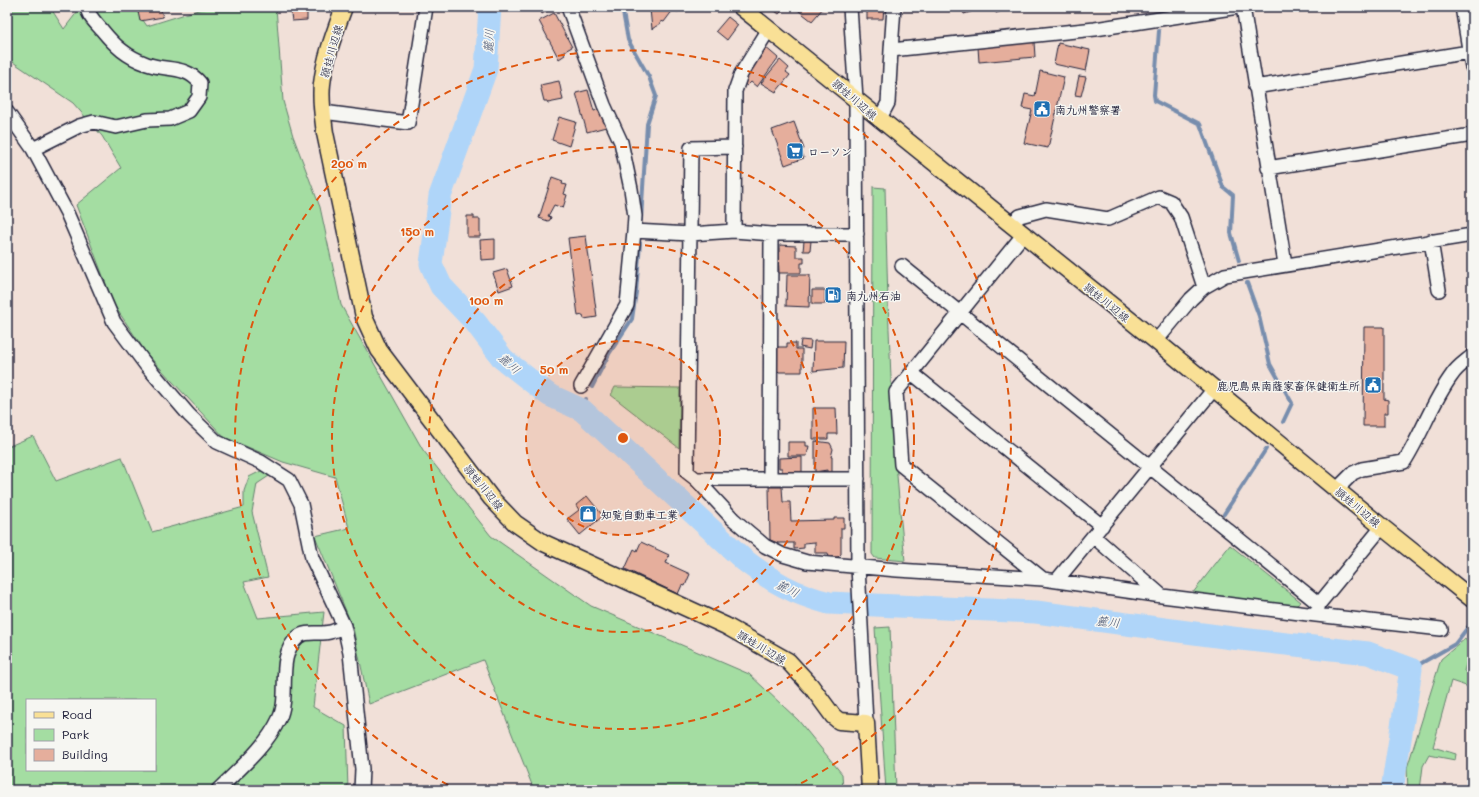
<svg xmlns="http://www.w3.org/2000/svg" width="1479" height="797" font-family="Mali,'Klee One',sans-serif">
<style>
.green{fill:#a4dda2;stroke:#63806e;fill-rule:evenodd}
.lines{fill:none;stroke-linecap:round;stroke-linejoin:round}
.stream{stroke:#778dad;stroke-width:4}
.river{stroke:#afd5f9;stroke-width:23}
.building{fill:#e5ae9c;stroke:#22223b}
.minor-casing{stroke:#22223b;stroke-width:16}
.major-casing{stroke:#22223b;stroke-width:19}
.minor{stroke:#f6f6f2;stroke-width:13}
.major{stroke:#f9e096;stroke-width:16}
.ring{fill:none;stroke:#de560e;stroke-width:2;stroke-dasharray:7 5}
.labels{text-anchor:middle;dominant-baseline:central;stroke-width:3;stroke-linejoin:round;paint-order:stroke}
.street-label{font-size:11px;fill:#22223b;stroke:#f6f6f2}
.poi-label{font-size:11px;font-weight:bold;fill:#22223b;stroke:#f6f6f2;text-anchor:start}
.water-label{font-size:12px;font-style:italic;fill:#4c5874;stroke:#f6f6f2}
.centre{fill:#de560e;stroke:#f6f6f2;stroke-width:2}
.ring-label{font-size:12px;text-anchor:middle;font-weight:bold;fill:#de560e;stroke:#f6f6f2;stroke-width:3;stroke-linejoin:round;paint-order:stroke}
</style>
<rect width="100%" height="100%" fill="#f1e0d8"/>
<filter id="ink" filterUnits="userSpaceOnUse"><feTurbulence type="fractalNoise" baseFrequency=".025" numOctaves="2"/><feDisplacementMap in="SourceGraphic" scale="8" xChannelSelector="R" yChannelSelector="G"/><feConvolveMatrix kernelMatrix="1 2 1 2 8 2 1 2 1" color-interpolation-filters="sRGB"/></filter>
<g filter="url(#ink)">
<!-- green -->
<path class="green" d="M7 7H50L64 29 81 7H134L147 26 198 10 216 7H276L283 101 293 136 320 207 341 305 423 450 491 536 591 606 749 674 798 720 842 774 843 790H534L483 660 369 704 353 628 315 536 349 528 335 477 283 462 224 437 147 354 114 305 76 205 121 168 102 136 73 103 7 58Z
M873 187 885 188C888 313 891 437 905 561L875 558 872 554Z
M615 387 680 388 679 448 611 395Z
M33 436 56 481 122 457 152 532 244 507V491L249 477 263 470 272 474 257 484 252 512 268 577 244 582 258 618 324 612 313 707 346 726 348 790H7V447ZM27 700H155V770H27Z
M1230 545 1301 602 1294 607 1192 594Z
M890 627 896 790H886L875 628Z
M1465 639 1471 646 1464 671 1472 676V688L1451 681 1433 747 1456 754 1455 760 1429 755 1423 766 1420 790H1408L1407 768 1441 659Z"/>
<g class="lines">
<!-- stream -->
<path class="stream" d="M622 7 628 40 649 77 656 96 647 124 641 220
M1161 8V7
M1159 31 1154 95 1155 101 1200 124 1223 187 1233 195 1231 233 1239 261
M1247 283 1259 316 1270 364 1292 403 1283 422
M592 387 609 354 632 319 636 292 640 243
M582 410 586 399
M1224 514 1266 449
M1411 669 1455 644 1472 622"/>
<!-- river -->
<path class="river" d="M490 7 486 69 440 196 431 264 441 286 476 323 503 359 549 395 582 410 744 560C773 582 794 594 829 603L1036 612 1232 638 1368 653 1411 669 1392 790"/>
</g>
<!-- building -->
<path class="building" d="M137 7H160L163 17 140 21Z
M290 7H307V20L292 21Z
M539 7H553L542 14Z
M652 7H682L678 12 673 10 664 22 661 21V23L652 29 650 9Z
M772 7H786L779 14 771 8Z
M794 7H824L812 21Z
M867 7H884L883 19H867Z
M962 7H986L964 14Z
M994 7H1014L996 13Z
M554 13 572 47 563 52 565 55 559 59 539 21Z
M728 17 738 25 727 40 716 31Z
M1034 42 1035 57 979 62 978 47Z
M1058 43 1090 50 1086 71 1054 64Z
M764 46 778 58 757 87 751 82 747 86 742 82Z
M780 60 789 68 786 72 790 75 776 92 761 83Z
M1040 71 1064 77 1048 148 1024 143 1032 110 1022 108 1025 94 1035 96Z
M1079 76 1086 77 1081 96 1075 95Z
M559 81 563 100 548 103 547 101H544L540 85Z
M588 90 594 111 601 109 606 127 587 132 576 93Z
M559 117 576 122 569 146 552 140Z
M794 122 804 149 801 150 804 158 785 165 772 130Z
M552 177 563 181 562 184 567 185 564 194 567 195 563 208 554 205 548 216 551 217 550 220 548 221 539 218Z
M467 216H474V219H480V237H467Z
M586 236 597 317 584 319 583 315 578 316 568 238Z
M495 239V259L481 260 480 240Z
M804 241H811L810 251H803Z
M780 245 796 246V257H804V263H801V273H779L778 252H780Z
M507 269 513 286 499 291 493 273Z
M787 275H810L809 307 786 306Z
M812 290H825V304H812Z
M1364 327H1384V399L1388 400V413H1384V426H1363Z
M801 340 811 341 810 349 800 347Z
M814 341H844L843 368 813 371Z
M787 343H796V349H802V372H779L777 370V347H787Z
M813 408H836L837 434H828V439H813Z
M815 441 830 443 833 449 831 457H832V472H827V470L815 472Z
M788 442H806V446H809L807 456H788Z
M802 457V472H782V468H779V458Z
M769 487H782L783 502H790L791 521 834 520V518H844V528H841V554L838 557H829L828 553H815V542L804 543V548L794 549V543H778L770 540Z
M587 496 603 516 580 535 567 519 579 510 576 505Z
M641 542 669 555 666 563 690 574 685 586 682 585 678 594 625 569 634 549 637 551Z"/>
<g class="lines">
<!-- minor casing -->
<g class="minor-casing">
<path id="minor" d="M568 7 604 105 621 142 631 189 635 216 634 231 690 234 734 231 771 234H857
M850 7 856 99 858 567 866 723
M1243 7 1285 264
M1462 7 1472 67
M891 50 894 7
M1255 87 1469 52
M7 112 33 149 67 213 114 322 146 365 189 415 217 442 261 462 289 480 301 504 312 558 344 626 350 653 362 769 361 790
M323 112 408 123 426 7
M879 120 888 103 891 50 1095 29 1238 7
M735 147 691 148 687 472 696 479H858
M33 149 79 126 94 122 116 127 147 120 170 119 189 111 199 97 200 83C186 65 166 71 147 64 127 57 115 46 102 30 96 23 88 16 87 7
M1268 168 1472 135
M1010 225 1020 216 1046 209 1108 219 1159 197 1171 202 1181 217 1204 287
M734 231 735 91 741 74 769 29
M1023 235 896 392 901 465 1043 579
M1431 241 1439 290
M902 266 1319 604
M1156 341 1191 299 1204 287 1225 275 1472 235
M913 374 1102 526
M581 386 627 305 634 231
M696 479 733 519 765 546 783 555 807 562 897 570 1043 579 1162 596 1316 615 1319 604 1382 527
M770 479 771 234
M1337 489 1353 473 1362 469 1404 462C1422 434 1432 402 1452 375 1457 367 1465 362 1472 356
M1093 536 1162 596
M1057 580 1213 390
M1316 615 1441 629
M218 790C240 768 266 747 279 719 291 695 275 657 298 637 306 630 320 635 330 632 335 631 340 628 344 626"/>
</g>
<!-- major casing -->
<g class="major-casing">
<path id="major" d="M344 7C335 32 325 57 322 84 320 100 323 117 325 133L364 317 379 350 491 498 515 523 544 543 726 626 788 661 811 686 833 716 839 721 866 723 870 790
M741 7 1156 341 1382 527 1472 599"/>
</g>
<!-- minor -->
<use href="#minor" class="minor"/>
<!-- major -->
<use href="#major" class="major"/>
</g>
</g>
<!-- distance rings -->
<circle cx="623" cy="438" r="97" fill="#de560e" fill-opacity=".12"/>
<g class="ring">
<circle cx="623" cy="438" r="97"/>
<circle cx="623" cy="438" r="194"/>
<circle cx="623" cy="438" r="291"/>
<path d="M459 790A388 388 0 1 1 787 790"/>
</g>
<!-- icons -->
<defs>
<g id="civic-square" transform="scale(0.9)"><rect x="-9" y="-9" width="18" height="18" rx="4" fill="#1f6fb2" stroke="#f6f6f2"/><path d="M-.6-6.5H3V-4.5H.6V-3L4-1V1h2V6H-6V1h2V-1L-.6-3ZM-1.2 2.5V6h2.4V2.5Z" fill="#fff"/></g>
<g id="supermarket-square" transform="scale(0.9)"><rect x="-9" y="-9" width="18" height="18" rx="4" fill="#1f6fb2" stroke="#f6f6f2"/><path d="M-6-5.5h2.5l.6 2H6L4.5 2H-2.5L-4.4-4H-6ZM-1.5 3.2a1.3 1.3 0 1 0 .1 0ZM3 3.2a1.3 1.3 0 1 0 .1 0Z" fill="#fff"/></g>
<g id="fuel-square" transform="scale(0.9)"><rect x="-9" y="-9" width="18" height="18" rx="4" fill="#1f6fb2" stroke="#f6f6f2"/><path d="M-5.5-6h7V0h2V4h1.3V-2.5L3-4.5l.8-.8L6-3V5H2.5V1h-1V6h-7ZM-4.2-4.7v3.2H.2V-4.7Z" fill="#fff"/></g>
<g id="shop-square" transform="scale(0.9)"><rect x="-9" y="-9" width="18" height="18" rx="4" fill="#1f6fb2" stroke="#f6f6f2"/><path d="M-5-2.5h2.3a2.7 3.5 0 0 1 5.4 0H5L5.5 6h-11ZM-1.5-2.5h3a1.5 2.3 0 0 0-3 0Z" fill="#fff"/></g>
</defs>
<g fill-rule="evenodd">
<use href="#civic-square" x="1042" y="109"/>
<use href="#supermarket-square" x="795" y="151"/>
<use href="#fuel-square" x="833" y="295"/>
<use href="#civic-square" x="1373" y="385"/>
<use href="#shop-square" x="588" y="514"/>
</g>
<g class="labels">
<!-- street labels -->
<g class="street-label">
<text transform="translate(331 51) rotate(-74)">頴娃川辺線</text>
<text transform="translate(855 99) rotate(41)">頴娃川辺線</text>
<text transform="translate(1107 302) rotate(39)">頴娃川辺線</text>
<text transform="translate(484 487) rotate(51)">頴娃川辺線</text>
<text transform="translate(1358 507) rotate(40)">頴娃川辺線</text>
<text transform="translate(762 647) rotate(31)">頴娃川辺線</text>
</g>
<!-- poi labels -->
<g class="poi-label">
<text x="1055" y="109">南九州警察署</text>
<text x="808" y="151">ローソン</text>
<text x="846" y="295">南九州石油</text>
<text x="1360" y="385" text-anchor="end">鹿児島県南薩家畜保健衛生所</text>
<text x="601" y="514">知覧自動車工業</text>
</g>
<!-- water labels -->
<g class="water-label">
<text transform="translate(488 41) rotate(-86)">麓川</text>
<text transform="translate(510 363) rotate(42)">麓川</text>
<text transform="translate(788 588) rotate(26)">麓川</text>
<text transform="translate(1108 621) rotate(7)">麓川</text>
</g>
</g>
<circle cx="623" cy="438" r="6" class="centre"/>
<g class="ring-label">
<text x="349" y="168">200 m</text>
<text x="417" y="236">150 m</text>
<text x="486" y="305">100 m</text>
<text x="554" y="374">50 m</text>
</g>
<!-- margin -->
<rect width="1479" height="797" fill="none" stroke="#f6f6f2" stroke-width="24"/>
<rect x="12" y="12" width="1455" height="773" fill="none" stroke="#22223b" stroke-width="1.5" filter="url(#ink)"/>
<!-- legend -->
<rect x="26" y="699" width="130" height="72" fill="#f6f6f2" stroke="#a1a1a9"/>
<rect x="34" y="712" width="20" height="6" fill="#f9e096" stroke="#a1a1a9"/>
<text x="62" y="719" font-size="12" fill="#22223b">Road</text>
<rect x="34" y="729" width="20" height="12" fill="#a4dda2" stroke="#a1a1a9"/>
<text x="62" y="739" font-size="12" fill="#22223b">Park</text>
<rect x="34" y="749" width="20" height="12" fill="#e5ae9c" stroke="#a1a1a9"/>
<text x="62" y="759" font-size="12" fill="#22223b">Building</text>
</svg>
